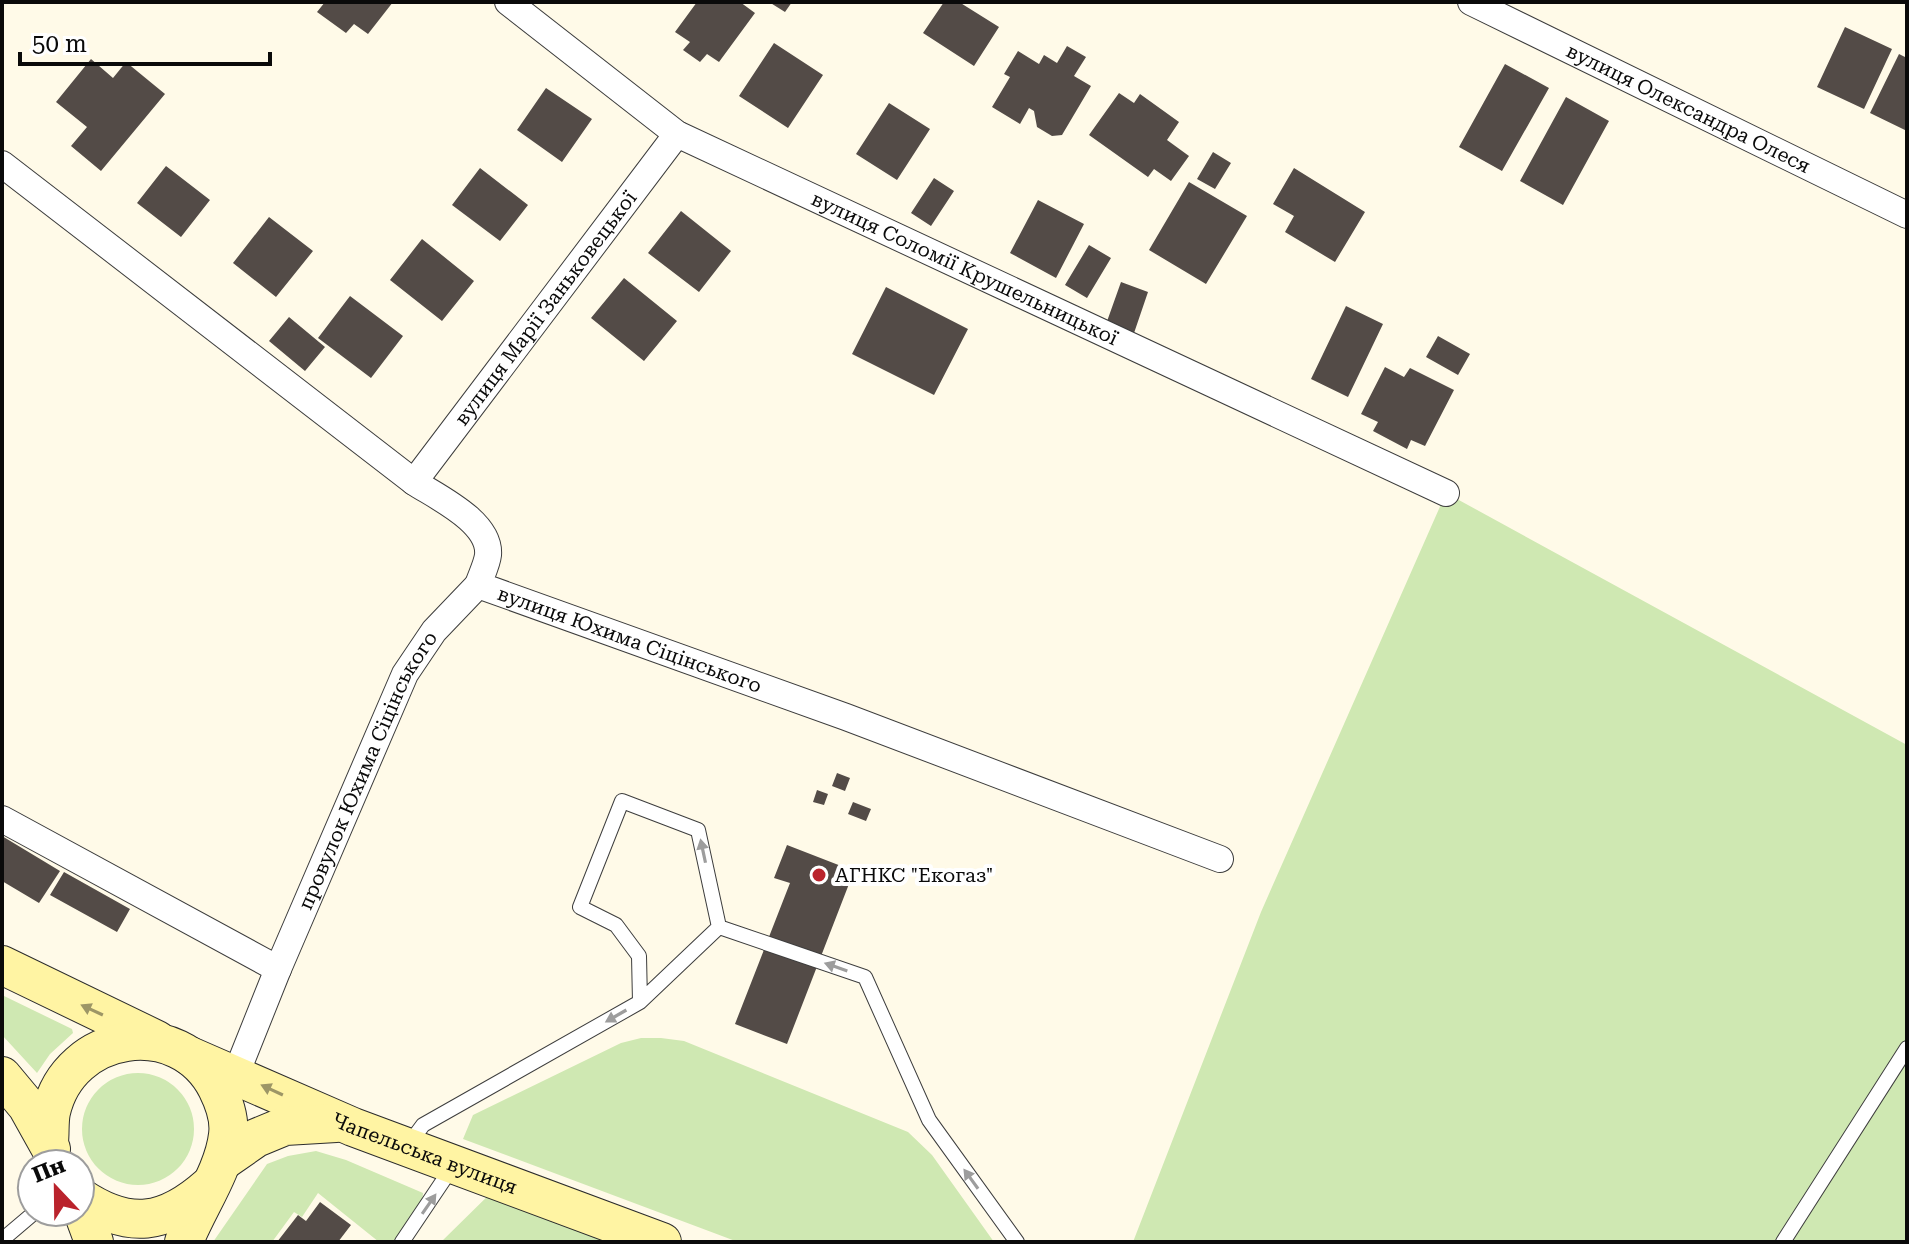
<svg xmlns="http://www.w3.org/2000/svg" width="1909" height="1244" font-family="'Roboto Serif',serif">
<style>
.green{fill:#cfe8b2}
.building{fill:#534b47}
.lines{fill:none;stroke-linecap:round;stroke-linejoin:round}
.service-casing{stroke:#3d3d3d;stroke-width:16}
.minor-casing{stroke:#3d3d3d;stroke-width:28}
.secondary-casing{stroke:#2c2c2c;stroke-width:40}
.service{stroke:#fff;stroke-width:14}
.minor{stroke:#fff;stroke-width:26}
.secondary{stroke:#fff4a3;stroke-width:38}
.oneway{fill:#9d9d9d}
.oneway2{fill:#9d9666}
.poi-dot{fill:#ba232c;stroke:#fff;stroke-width:3}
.labels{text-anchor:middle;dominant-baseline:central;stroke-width:8;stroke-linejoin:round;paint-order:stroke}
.street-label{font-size:20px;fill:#0a0a0a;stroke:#fff}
.poi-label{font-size:20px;fill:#0a0a0a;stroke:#fff;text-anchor:start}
</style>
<rect width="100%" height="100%" fill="#fffae8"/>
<!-- green -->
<path class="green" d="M1446 493 1907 745V1242H1133L1261 912Z
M2 995 72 1029 73 1033 50 1054 37 1073 2 1035Z
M641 1038H661L684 1041 908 1132 932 1155 994 1242H738L463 1139 473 1115 621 1043Z
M82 1129a56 56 0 1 1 112 0a56 56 0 1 1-112 0Z
M316 1151 346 1160 423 1193 422 1205 394 1242H379L318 1193 302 1217 294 1212 272 1242H213L267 1164 288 1156Z
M501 1183 662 1242H441Z"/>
<!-- building -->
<path class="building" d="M325 2H393L368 34 354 24 346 33 317 12Z
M697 2H740L755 13 719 62 707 54 700 62 683 50 690 42 675 32Z
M769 2H792L785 12Z
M944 2H959L999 27 974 66 923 33Z
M1845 27 1892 49 1864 109 1817 87Z
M774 43 823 75 788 128 739 96Z
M1067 46 1086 57 1074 76 1091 86 1062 135 1052 136 1037 127 1034 111 1029 108 1020 124 992 107 1010 77 1004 74 1018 51 1039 64 1044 55 1057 63Z
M1899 54 1907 58V131L1870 113Z
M91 59 113 78 126 62 165 94 101 171 71 146 87 127 56 102Z
M1505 64 1549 88 1502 171 1459 147Z
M546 88 592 119 562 162 517 130Z
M1119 93 1134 103 1140 94 1179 122 1167 140 1189 156 1171 181 1154 169 1148 177 1089 135Z
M1566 97 1609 121 1563 205 1520 181Z
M889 103 930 129 897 180 856 154Z
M1213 152 1231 163 1215 189 1197 179Z
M166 166 210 200 181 237 137 203Z
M480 168 528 205 500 241 452 205Z
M1294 168 1365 212 1335 262 1285 232 1294 216 1273 204Z
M934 178 954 191 931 226 911 213Z
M1189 182 1247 216 1206 284 1149 250Z
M1038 200 1084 224 1056 278 1010 253Z
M681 211 731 251 699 292 648 253Z
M269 217 313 251 276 297 233 263Z
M422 239 474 281 442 321 390 280Z
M1089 245 1111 258 1087 298 1065 285Z
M624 278 677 321 644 361 591 318Z
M1121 282 1148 292 1133 336 1105 327Z
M886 287 968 329 934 395 852 354Z
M350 296 403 336 371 378 318 338Z
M1346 306 1383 324 1348 397 1311 379Z
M289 317 325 347 305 371 269 341Z
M1438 336 1470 354 1458 375 1426 357Z
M1385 367 1404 377 1410 368 1454 390 1425 446 1411 440 1407 449 1373 431 1378 422 1361 414Z
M837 773 850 778 845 791 832 786Z
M817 790 828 794 824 805 813 802Z
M853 802 871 809 866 821 848 814Z
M2 836 60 871 39 903 2 881Z
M787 845 854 871 787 1044 735 1024 790 883 774 878Z
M64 872 130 909 117 932 50 895Z
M320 1202 351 1225 338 1242H277L298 1215 306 1221Z"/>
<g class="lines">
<!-- service casing -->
<g class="service-casing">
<path id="service" d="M640 1002 639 956 616 925 580 907 622 801 698 830 719 927
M409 1144 423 1125 640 1002 719 927 865 977 929 1120 1017 1242
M2 1240 35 1212
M402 1242 453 1166
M1783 1242 1907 1048"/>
</g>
<!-- minor casing -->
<g class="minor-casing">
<g id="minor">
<path id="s1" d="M508 2 677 134 1446 493"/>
<path id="s2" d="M1471 2 1907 215"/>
<path id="s3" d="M2 164 414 482C437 497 491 522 488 555 487 564 481 576 478 585L846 717 1220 859"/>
<path id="s4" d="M414 482 677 134"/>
<path id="s5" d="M2 819 278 969 405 674 434 631 478 585"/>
<path d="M236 1074 278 969"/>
</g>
</g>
<!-- secondary casing -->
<g class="secondary-casing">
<g id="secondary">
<path d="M2 965 157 1040"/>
<path id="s6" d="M190 1056 353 1127 662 1242"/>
<path d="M2 1076 27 1106 51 1149"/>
<path d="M49 1142C50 1133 49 1121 51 1112 69 1031 179 1014 217 1088 224 1102 230 1120 228 1135 224 1171 197 1208 184 1242"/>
<path d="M223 1161 256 1138 285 1126 336 1123"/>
<path d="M80 1197C129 1230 165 1225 209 1186"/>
<path d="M80 1204 94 1242"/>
</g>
</g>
<!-- service -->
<use href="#service" class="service"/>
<!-- minor -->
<use href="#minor" class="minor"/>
<!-- secondary -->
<use href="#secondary" class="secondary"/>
</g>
<!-- one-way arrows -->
<defs><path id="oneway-solid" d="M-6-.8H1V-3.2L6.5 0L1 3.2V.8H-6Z" transform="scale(2)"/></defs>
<g class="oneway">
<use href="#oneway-solid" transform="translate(703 851) rotate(-102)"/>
<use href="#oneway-solid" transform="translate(836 967) rotate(-161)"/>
<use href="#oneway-solid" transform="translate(616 1016) rotate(150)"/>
<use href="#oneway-solid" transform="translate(971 1179) rotate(-126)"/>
<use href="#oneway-solid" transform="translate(429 1204) rotate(-55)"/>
</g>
<g class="oneway2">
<use href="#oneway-solid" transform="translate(92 1010) rotate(-155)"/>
<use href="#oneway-solid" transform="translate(272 1090) rotate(-155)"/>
</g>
<!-- markers -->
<circle class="poi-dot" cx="819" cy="875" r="8"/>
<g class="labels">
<!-- street labels -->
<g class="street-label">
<text stroke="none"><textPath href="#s2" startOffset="242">вулиця Олександра Олеся</textPath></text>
<text stroke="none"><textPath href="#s1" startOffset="532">вулиця Соломії Крушельницької</textPath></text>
<text stroke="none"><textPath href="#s4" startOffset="218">вулиця Марії Заньковецької</textPath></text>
<text stroke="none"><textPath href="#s3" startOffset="822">вулиця Юхима Сіцінського</textPath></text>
<text stroke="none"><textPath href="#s5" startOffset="532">провулок Юхима Сіцінського</textPath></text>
<text stroke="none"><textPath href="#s6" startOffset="254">Чапельська вулиця</textPath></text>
</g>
<!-- poi labels -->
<g class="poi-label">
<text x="835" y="875">АГНКС "Екогаз"</text>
</g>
</g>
<!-- border -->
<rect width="1909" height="1244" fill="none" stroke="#0a0a0a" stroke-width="8"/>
<!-- north arrow -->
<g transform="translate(56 1188) rotate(338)"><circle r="38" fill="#ffffff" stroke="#9d9d9d" stroke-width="2"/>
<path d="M0-6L14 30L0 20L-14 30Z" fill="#ba232c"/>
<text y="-12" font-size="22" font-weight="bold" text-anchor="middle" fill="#0a0a0a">Пн</text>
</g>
<!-- scale -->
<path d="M20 52v12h250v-12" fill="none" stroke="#0a0a0a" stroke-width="4"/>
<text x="32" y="52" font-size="24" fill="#0a0a0a" stroke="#ffffff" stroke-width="6" paint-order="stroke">50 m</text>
</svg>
